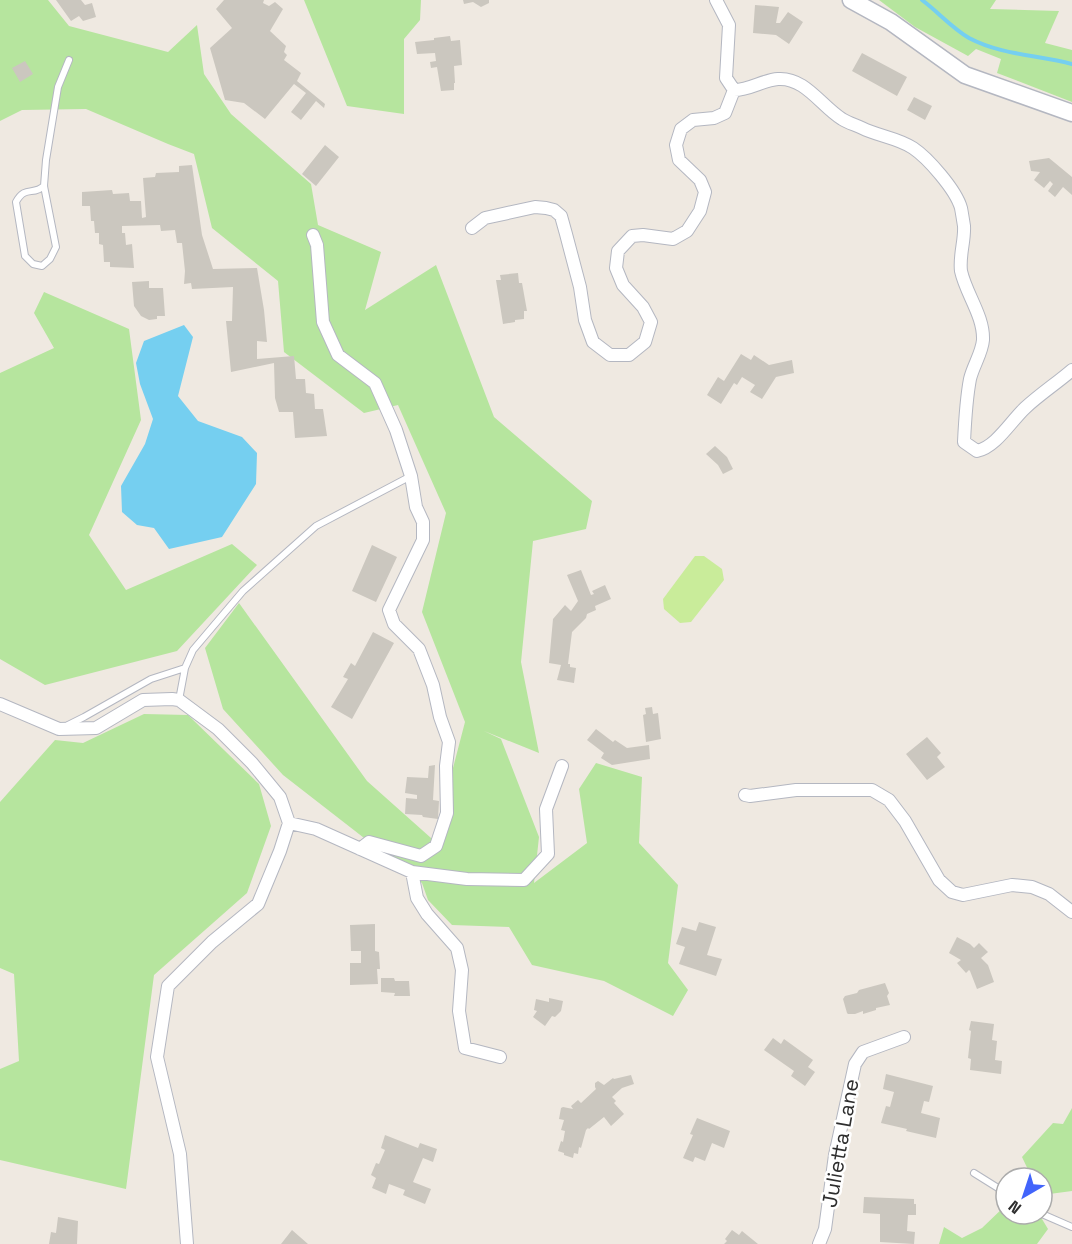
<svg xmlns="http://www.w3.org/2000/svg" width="1072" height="1244" font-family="'Space Grotesk',sans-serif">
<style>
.green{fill:#b6e59e}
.pitch{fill:#c9ec9a}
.water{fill:#75cff0}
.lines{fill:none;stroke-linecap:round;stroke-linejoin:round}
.stream{stroke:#75cff0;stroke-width:4}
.building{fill:#cbc7bf}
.lane-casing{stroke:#b4b7c1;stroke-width:8}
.street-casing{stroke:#b4b7c1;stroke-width:14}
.secondary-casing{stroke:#b4b7c1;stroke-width:19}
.lane{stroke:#fff;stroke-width:6}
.street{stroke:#fff;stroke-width:12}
.secondary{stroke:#fff;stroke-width:16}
.labels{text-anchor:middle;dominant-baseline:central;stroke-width:5;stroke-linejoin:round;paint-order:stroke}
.street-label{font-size:21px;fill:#2e2e2e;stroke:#fff}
</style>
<rect width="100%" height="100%" fill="#efe9e1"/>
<!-- green -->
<path class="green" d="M0 0H48L69 26 168 52 197 25 204 74 231 114 311 184 318 225 381 252 365 310 436 265 494 417 592 501 586 529 533 541 521 662 539 753 484 731 501 739 539 837 534 883 587 843 579 789 596 763 642 777 639 843 678 885 668 963 688 990 673 1016 604 981 532 965 509 927 452 925 428 900 422 883 283 775 223 709 205 648 239 603 367 781 440 846 453 768 465 722 422 612 446 513 398 405 364 413 284 352 278 281 212 228 194 154 168 144 86 109 22 110 0 121Z
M304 0H421L420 20 404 39V114L347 106Z
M879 0H996L990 9 1059 11 1045 43 1072 50V102L997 73 1001 59 976 49 968 56 915 27Z
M44 292 129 329 141 420 89 535 126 590 232 544 257 565 177 651 45 685 0 659V373L54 348 34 313Z
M144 714 188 715 259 784 271 826 247 893 154 975 126 1189 0 1160V1069L19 1061 14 974 0 968V802L55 740 83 743Z
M1072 1108V1191L1042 1195V1178H1032L1022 1157 1053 1123 1063 1124Z
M1006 1205V1214H1039L1048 1229 1037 1244H939L944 1227 962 1238 982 1228Z"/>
<!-- pitch -->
<path class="pitch" d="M695 556H704L722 569 724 580 691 622 680 623 664 609 663 599Z"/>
<!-- water -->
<path class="water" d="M184 325 193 337 178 396 198 421 242 437 257 453 256 484 222 537 169 549 154 528 137 525 122 512 121 486 145 444 153 419 140 384 136 363 144 341Z"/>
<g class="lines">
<!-- stream -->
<path class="stream" d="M922 0C938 12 952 28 969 38 1001 55 1038 55 1072 64"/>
</g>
<!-- building -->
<path class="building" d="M56 0H81L85 5 92 3 96 17 83 21 79 16 71 21Z
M224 0H264L263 3 269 6 275 2 283 9 270 31 286 46 284 52 287 55 284 60 301 73 297 81 325 104 324 108 316 101 301 120 291 112 306 93 294 84 265 119 244 103 225 100 210 48 232 28 216 9Z
M463 0H489V3L481 7 473 2 464 4Z
M755 5 779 7 776 23H780L788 12 803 22 789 44 776 35 753 33Z
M450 36 451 41 460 40 462 65 454 66 455 83H454V90L441 91 437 67 431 68 430 62 436 61 435 53 417 54 415 42 434 40V38Z
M862 53 907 77 897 96 852 71Z
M25 61 33 74 20 82 12 68Z
M914 97 932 106 925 120 907 110Z
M325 145 339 157 316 186 302 174Z
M1049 158 1072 177V195L1063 187 1055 197 1048 191 1053 184 1050 181 1044 188 1034 180 1040 172 1031 171 1029 161Z
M192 165 202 235 213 269 257 268 264 310 267 342 257 341V359L294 356 296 379H305L306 393 314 394 315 409H323L327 436 295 438 293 412H279L275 398 274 363 231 372 226 321H232L233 287 192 289 191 283 184 284 185 271 182 243H177L175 230 161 231 160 225 122 226V233H125L126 245 132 244 134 268 110 267V262H104L103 245 99 244V233H95L94 221H91L90 206H82V192L112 190 113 194 129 193 130 201H141L142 218 146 217 143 178 155 177 156 173 179 172V166Z
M518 273 519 283H522L527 311H524V319L515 320V322L503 324 496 280H501L500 275Z
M149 281V288H163L165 316H157V319L149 320 141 316 134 306 132 282Z
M741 354 751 360 754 355 769 365 792 360 794 373 776 377 762 399 750 392 755 385 742 377 737 385 734 383 721 404 707 395 718 377 724 381Z
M715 446 727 457 733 469 723 474 718 465 706 454Z
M372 545 397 557 376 602 352 591Z
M581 570 591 595 594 594 592 591 605 585 611 599 595 606 596 610 587 614 586 618 572 632 568 664H570V667L576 668 574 683 557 680 561 665 549 663 553 619 565 605 571 611 578 601 567 575Z
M373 632 394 643 352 719 331 707 348 679 343 677 351 663 355 666Z
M652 707 653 714 658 713 661 739 646 742 643 715 646 714 645 708Z
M596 729 613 742 615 740 627 748 649 745 650 759 612 765 601 758 604 753 587 740Z
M927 737 941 753 937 757 945 767 927 780 906 754Z
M435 765 433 800 439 801 438 819 423 817 422 815 405 814 406 798 417 799V795L405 793 407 777 428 778 429 766Z
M699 922 716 927 707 955 722 959 716 976 679 964 685 947 676 944 682 927 696 931Z
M375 924V951L379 952 380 969H377L378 984 350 985V963H361V951H351L350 925Z
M957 937 970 944 974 948 979 943 988 952 981 958 988 965 994 982 977 989 970 971 969 970 966 973 957 963 961 960 949 953Z
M381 978H394L395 981H409L410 996H394L395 993 381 992Z
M885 983 889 993 887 996 890 1005 876 1008V1010L863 1014V1011L855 1014H848L847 1013 843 999 845 996 857 993 859 990Z
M549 998 563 1001 561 1011 555 1017 552 1016 545 1026 533 1017 537 1011 534 1010 536 999 549 1002Z
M971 1021 994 1024 992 1040 997 1041 995 1060 1002 1061 1001 1074 970 1070 971 1059 968 1058 971 1031 969 1030Z
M773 1038 781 1044 784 1039 813 1060 808 1067 815 1072 805 1086 791 1076 794 1071 764 1050Z
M886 1074 933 1086 929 1102 924 1101 921 1113 940 1118 936 1138 906 1131 907 1129 881 1123 886 1106 890 1107 894 1092 883 1089Z
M631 1075 634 1084 622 1088 612 1097 616 1101 614 1103 624 1114 611 1126 604 1117 589 1129 588 1128 586 1130 581 1148 579 1147 578 1154 574 1153 573 1158 564 1155V1153L558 1151 561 1141 563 1142 565 1131 561 1130 564 1120 559 1119 561 1108 563 1107 573 1109 571 1106 578 1100 581 1103 596 1089 595 1087V1083L598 1081 604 1085 613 1078 614 1079Z
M697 1118 730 1131 724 1148 712 1143 705 1161 695 1157 693 1162 683 1158 693 1135 690 1134Z
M385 1135 418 1148 420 1143 437 1149 433 1162 423 1158 413 1182 431 1189 425 1204 403 1195 405 1190 389 1184 386 1194 372 1188 376 1178 371 1175 376 1163 379 1164 385 1150 381 1148Z
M864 1197 914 1199V1204H916V1215H908L907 1231 915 1232 914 1244 880 1242V1214L863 1213Z
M58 1217 78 1221 77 1244H49L51 1232 56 1233Z
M292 1230 308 1244H281Z
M732 1230 739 1235 742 1231 758 1244H724L727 1241 725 1239Z"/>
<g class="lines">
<!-- lane casing -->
<g class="lane-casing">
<path id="lane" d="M44 186C33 196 25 185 16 202L25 256 33 264 42 266 50 259 56 247 44 186 46 160 58 87 69 60
M185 668 193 650 243 591 316 526 411 476
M68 725 84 717 151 679 185 668 179 700
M974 1173 1006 1193
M1042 1214 1072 1227"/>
</g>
<!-- street casing -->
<g class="street-casing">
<path id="street" d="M716 0 729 25 726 78 734 90
M734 90C750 90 763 80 778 79 805 77 821 106 842 119 848 123 856 125 862 128 878 136 898 138 913 148 928 158 956 190 961 208 962 213 963 220 964 226 965 240 959 256 961 271 966 294 984 316 983 340 982 353 973 366 970 379 966 400 965 421 964 442L977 451C996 447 1011 421 1025 408 1040 394 1057 383 1072 370
M472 228 485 218 535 207 546 208 554 210 561 216 566 234 580 287 585 320 593 342 610 355H629L645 342 651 322 643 307 623 285 616 268 618 251 632 236 643 235 673 239 687 231 700 211 705 192 700 180 679 160 676 145 681 129 693 120 714 118 725 113 734 90
M313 235 317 245 323 322 338 355 375 383 396 430 411 476 416 507 423 522V540L389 610 394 624 419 649 433 685 440 717 449 742 446 766 447 813 436 846 421 856 369 842 360 849
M0 704 59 729 96 728 143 700 172 699 179 700 218 729 252 763 280 797 289 823 280 851 258 904 212 942 168 986 157 1057 180 1154 187 1244
M745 795 750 796 796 790H872L889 800 905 821 939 880 952 892 963 895 1012 885 1032 887 1049 894 1072 912
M289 823 316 829 412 872 467 879 524 880 548 854 546 809 562 766
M412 872 417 898 427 914 457 948 462 970 459 1011 465 1048 500 1057
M819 1244 825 1229 835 1155 855 1064 863 1052 904 1037"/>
</g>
<!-- secondary casing -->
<g class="secondary-casing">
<path id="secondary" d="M851 0 891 22 965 75 1072 113"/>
</g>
<!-- lane -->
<use href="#lane" class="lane"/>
<!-- street -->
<use href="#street" class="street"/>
<!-- secondary -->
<use href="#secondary" class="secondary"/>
</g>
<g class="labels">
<!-- street labels -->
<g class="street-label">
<text transform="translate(840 1143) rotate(-80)">Julietta Lane</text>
</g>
</g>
<!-- north arrow -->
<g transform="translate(1024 1196) rotate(219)"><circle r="28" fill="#ffffff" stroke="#ababab" stroke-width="1.5"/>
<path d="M0-4.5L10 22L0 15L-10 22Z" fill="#4264fb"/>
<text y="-9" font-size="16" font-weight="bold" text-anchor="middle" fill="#2e2e2e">N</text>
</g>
</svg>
